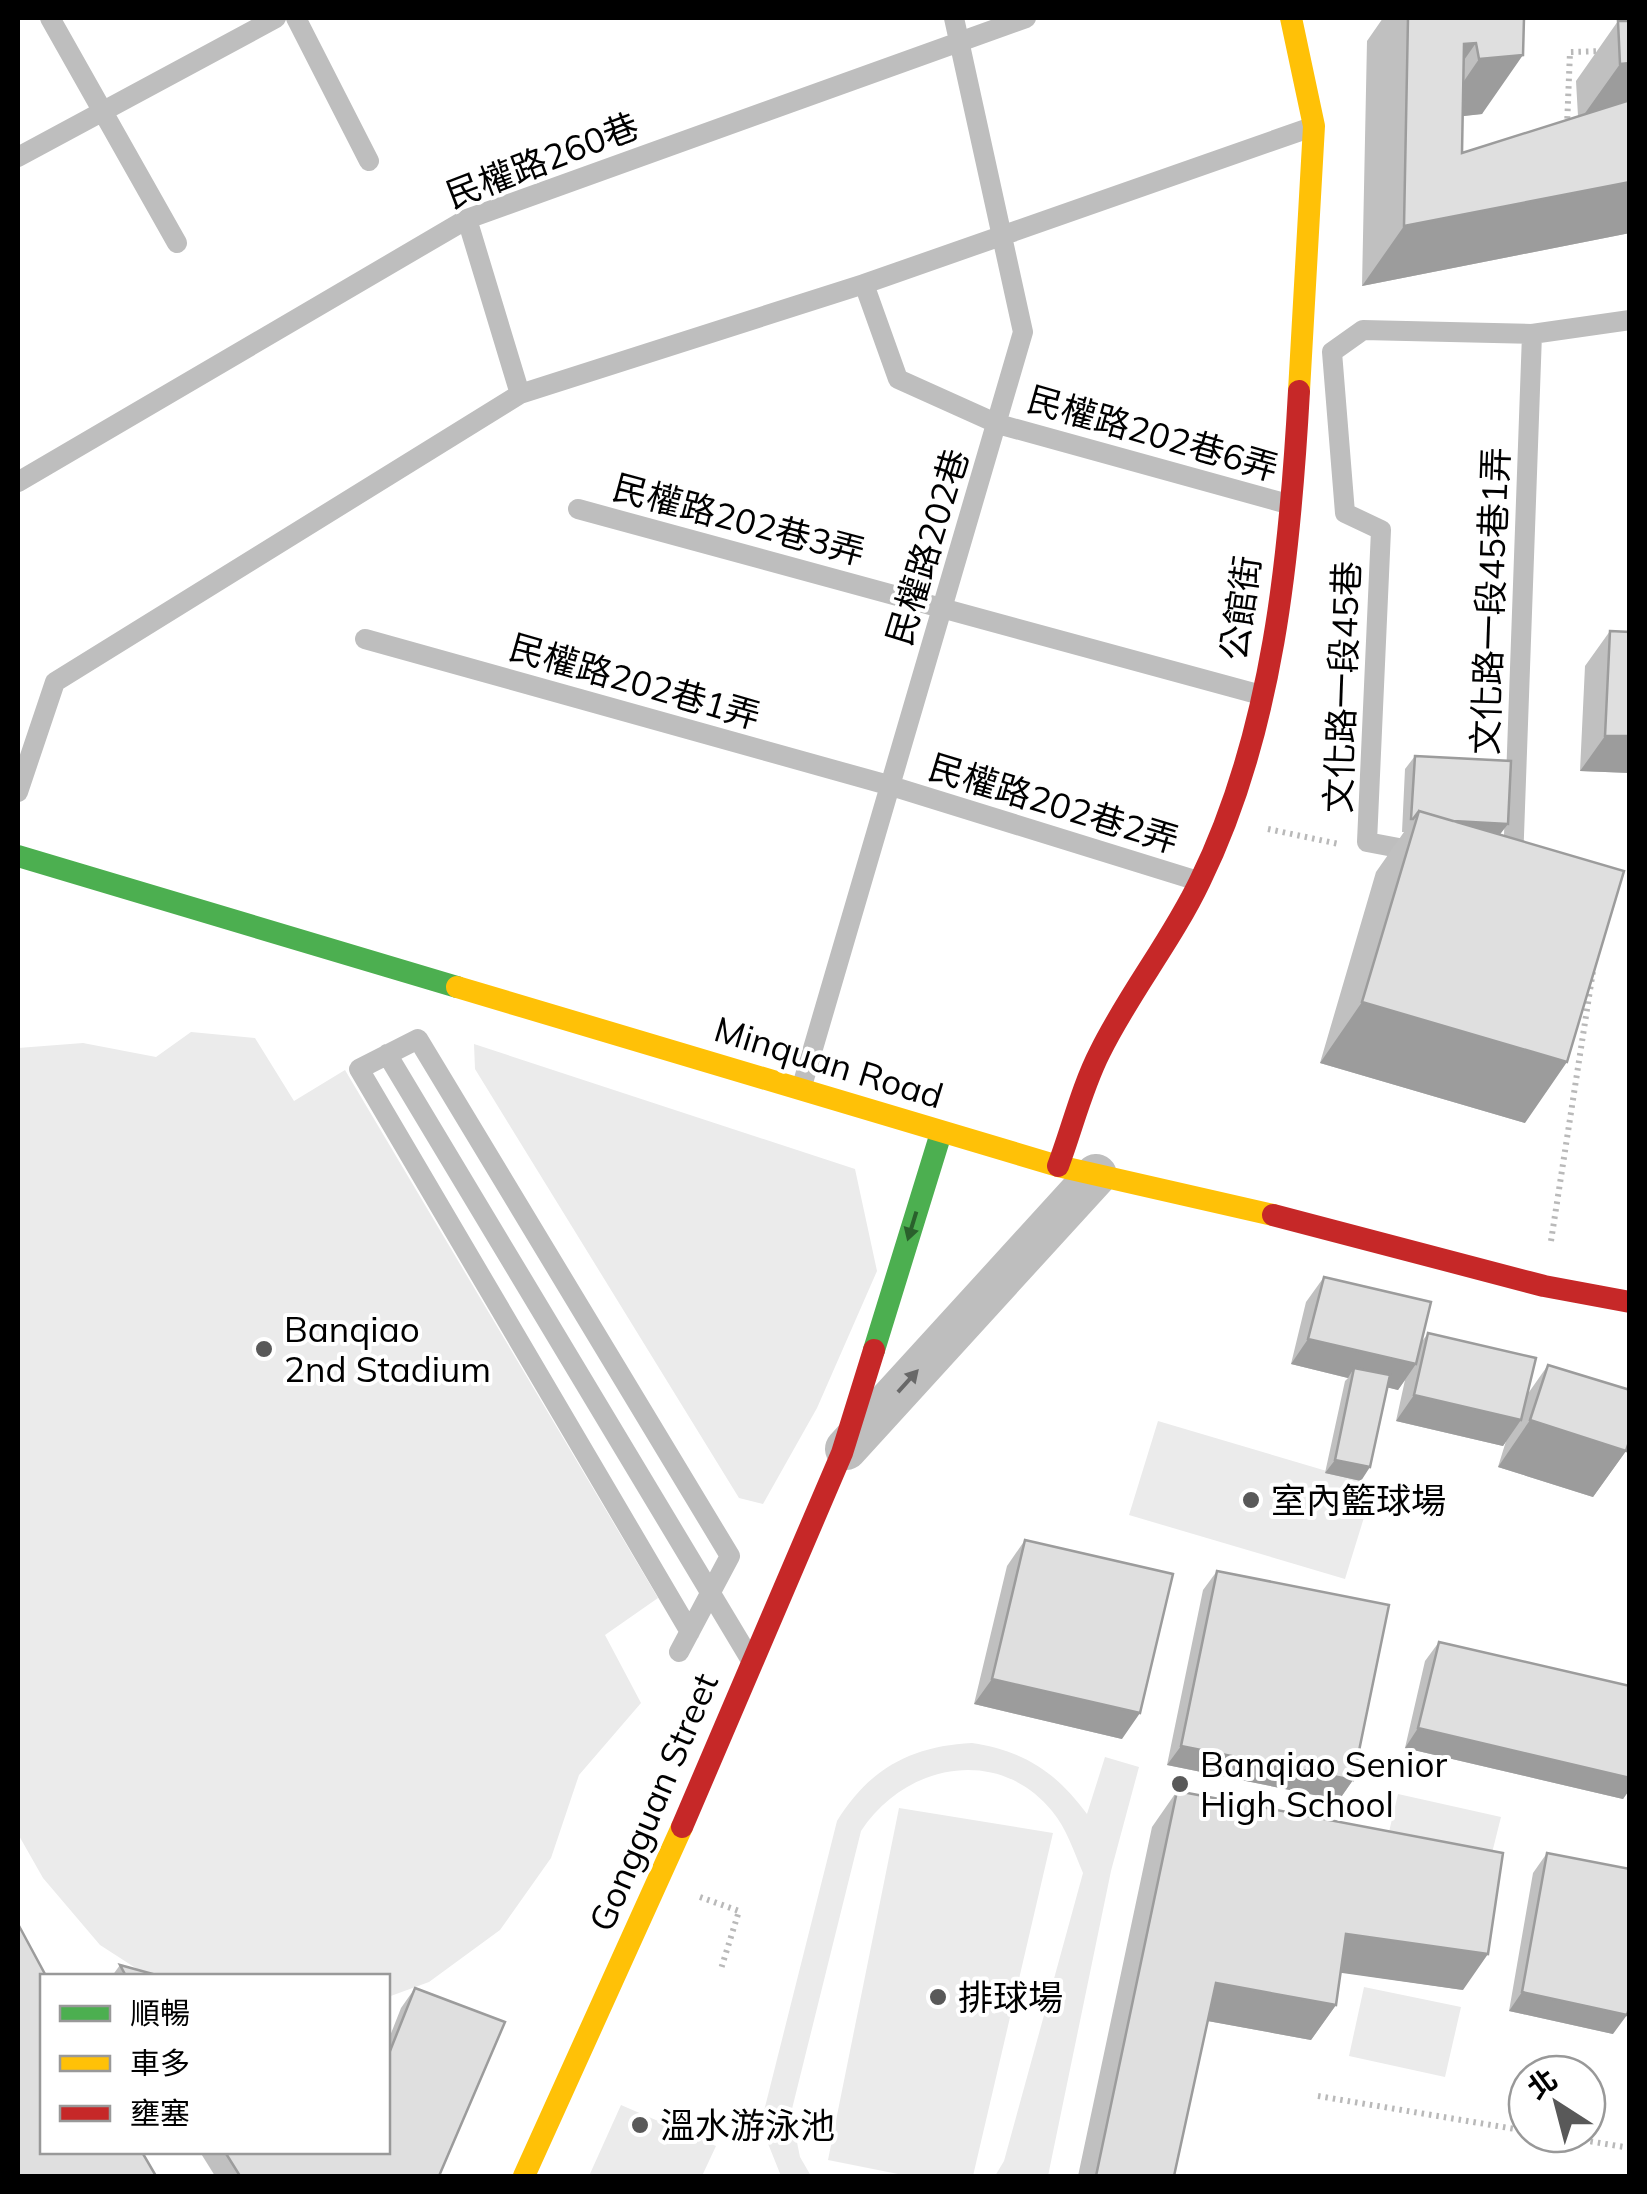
<svg xmlns="http://www.w3.org/2000/svg" width="1647" height="2194" font-family="Mulish,'Noto Sans TC',sans-serif">
<style>
.green{fill:#ebebeb}
.lines{fill:none;stroke-linecap:round;stroke-linejoin:round}
.path{stroke:#b9b9b9;stroke-width:6;stroke-dasharray:2.5 5;stroke-linecap:butt}
.lane{stroke:#bebebe;stroke-width:20}
.street{stroke:#bebebe;stroke-width:42}
.fast{stroke:#4caf50;stroke-width:22}
.slow{stroke:#ffc107;stroke-width:22}
.jam{stroke:#c62828;stroke-width:22}
.wall{fill:#c0c0c0}
.shaded-wall{fill:#9c9c9c}
.building{fill:#dfdfdf;stroke:#9c9c9c;stroke-width:2.5}
.oneway{fill:#2a602c}
.oneway2{fill:#686868}
.poi-dot{fill:#595959;stroke:#fff;stroke-width:4}
.labels{text-anchor:middle;dominant-baseline:central;stroke-width:8;stroke-linejoin:round;paint-order:stroke}
.street-label{font-size:35px;fill:#000;stroke:#fff}
.poi-label{font-size:35px;fill:#000;stroke:#fff;text-anchor:start}
</style>
<rect width="100%" height="100%" fill="#fff"/>
<!-- green -->
<path class="green" d="M191 1032 255 1038 294 1101 345 1070 658 1598 605 1635 641 1703 579 1775 551 1858 500 1930 429 1982 388 1997V1976H148L100 1945 43 1878 18 1834V1048L83 1043 156 1057Z
M474 1044 855 1169 877 1271 817 1408 763 1504 739 1498 475 1069Z
M1158 1421 1374 1485 1345 1579 1129 1515Z
M972 1743C1024 1751 1056 1772 1087 1814L1105 1757 1139 1767 1111 1871 1048 2176H995L1004 2161 1083 1873C1074 1852 1067 1829 1052 1811 997 1744 904 1765 861 1831L791 2113 800 2157 811 2176H781L767 2141 764 2111 837 1821C869 1769 911 1746 972 1743Z
M1398 1794 1501 1817 1485 1881 1383 1857Z
M899 1808 1053 1833 973 2176H908L828 2160Z
M1364 1987 1461 2007 1445 2077 1349 2056Z
M621 2105 716 2146 702 2176H589Z"/>
<g class="lines">
<!-- path -->
<path class="path" d="M1567 126 1570 52 1603 51
M1268 829 1339 844
M1551 1241 1593 971
M700 1897 739 1911 721 1969
M1318 2096 1527 2131
M1546 2134 1630 2148"/>
<!-- lane -->
<path class="lane" d="M50 18 177 243
M296 18 369 161
M18 157 276 18
M467 219 520 394
M864 284 898 379 998 424 1288 504
M18 482 467 219 1026 18
M578 509 1261 695
M365 639 888 785 1198 881
M18 792 55 682 520 394 864 284 1312 127
M1420 852 1367 842 1381 530 1345 513 1332 352 1363 330 1532 334 1630 320
M1513 863 1532 334
M387 1054 749 1657
M802 1086 1023 332 954 18
M679 1652 730 1556 418 1039 359 1069 690 1632"/>
<!-- street -->
<path class="street" d="M846 1449 1096 1175"/>
<!-- fast -->
<path class="fast" d="M18 856 457 987
M874 1350 941 1133"/>
<!-- slow -->
<path class="slow" d="M1291 18 1314 126 1299 391
M457 987 1058 1166 1273 1215
M524 2176 682 1827"/>
<!-- jam -->
<path class="jam" d="M1058 1166C1072 1129 1082 1087 1100 1052 1129 993 1172 940 1200 881 1273 732 1290 555 1299 391
M1273 1215 1544 1286 1630 1302
M682 1827 842 1453 874 1350"/>
</g>
<!-- wall -->
<path class="wall" d="M1383 18H1524L1482 114 1462 116V153L1578 116 1576 81 1618 21 1630 233 1362 286 1367 41Z
M1610 631 1630 773 1580 771 1585 666Z
M1415 756 1500 835 1525 1123 1320 1063 1376 872 1404 832H1402L1405 769Z
M1324 1277 1421 1343 1428 1333 1527 1395 1548 1365 1626 1451 1593 1497 1498 1467 1506 1441 1503 1446 1396 1421 1405 1380 1398 1390 1387 1387 1361 1481 1325 1473 1345 1381 1348 1378 1291 1364 1306 1302Z
M1025 1540 1122 1739 974 1704 1007 1566Z
M1217 1571 1353 1780 1339 1800 1167 1765 1203 1590Z
M1439 1642 1630 1686V1789L1623 1799 1405 1748 1425 1661Z
M1177 1791 1463 1990 1340 1972 1336 2005 1311 2040 1208 2021 1174 2176H1078L1152 1827Z
M1547 1853 1613 2034 1509 2011 1533 1873Z
M120 1965 160 1976H112Z
M415 1988 439 2176H215L200 2152H388V2041L401 2008Z"/>
<!-- shaded-wall -->
<path class="shaded-wall" d="M1476 43 1434 103 1464 44Z
M1523 55 1482 114 1438 119 1479 59Z
M1630 63V109L1578 123 1620 64Z
M1630 182V233L1362 286 1404 226Z
M1605 736H1630V773L1580 771Z
M1416 819 1508 824 1498 837Z
M1362 1002 1567 1062 1525 1123 1320 1063Z
M1308 1339 1416 1364 1398 1390 1352 1379 1354 1368 1348 1378 1291 1364Z
M1414 1395 1521 1420 1503 1446 1396 1421Z
M1530 1420 1626 1451 1593 1497 1498 1467Z
M1335 1460 1370 1467 1361 1481 1325 1473Z
M992 1679 1140 1713 1122 1739 974 1704Z
M1418 1728 1630 1778V1789L1623 1799 1405 1748Z
M1181 1746 1353 1780 1339 1800 1167 1765Z
M1346 1934 1488 1954 1463 1990 1321 1970Z
M1216 1983 1336 2005 1311 2040 1191 2018Z
M1522 1992 1627 2015 1613 2034 1509 2011Z"/>
<!-- building -->
<path class="building" d="M1408 18H1524L1523 55 1479 59 1476 43 1464 44 1462 153 1630 100V182L1404 226Z
M1618 21H1630V63L1620 64Z
M1610 631 1630 632V736H1605Z
M1415 756 1511 761 1508 824 1453 821 1419 811 1413 819H1411Z
M1419 811 1624 871 1567 1062 1362 1002Z
M1324 1277 1431 1302 1416 1364 1308 1339Z
M1428 1333 1536 1358 1521 1420 1414 1395Z
M1548 1365 1630 1390V1439L1626 1451 1530 1420Z
M1354 1368 1390 1375 1370 1467 1335 1460Z
M1025 1540 1173 1574 1140 1713 992 1679Z
M1217 1571 1389 1605 1353 1780 1181 1746Z
M1439 1642 1630 1686V1778L1418 1728Z
M1177 1791 1503 1853 1488 1954 1346 1934 1336 2005 1216 1983 1174 2176H1096Z
M1547 1853 1630 1869V2005L1627 2015 1522 1992Z
M18 1924 46 1976H42V2152H142L156 2176H18Z
M120 1965 160 1976H126Z
M415 1988 505 2022 439 2176H240L225 2152H388V2056Z"/>
<!-- one-way arrows -->
<defs><path id="oneway-solid" d="M-6-.8H1V-3.2L6.5 0L1 3.2V.8H-6Z" transform="scale(2.5)"/></defs>
<use class="oneway" href="#oneway-solid" transform="translate(912 1226) rotate(107)"/>
<use class="oneway2" href="#oneway-solid" transform="translate(908 1381) rotate(-48)"/>
<!-- markers -->
<g class="poi-dot">
<circle cx="264" cy="1349" r="10"/>
<circle cx="1251" cy="1500" r="10"/>
<circle cx="1180" cy="1784" r="10"/>
<circle cx="938" cy="1997" r="10"/>
<circle cx="640" cy="2125" r="10"/>
</g>
<g class="labels">
<!-- street labels -->
<g class="street-label">
<text transform="translate(542 160) rotate(-21)">民權路260巷</text>
<text transform="translate(1153 433) rotate(16)">民權路202巷6弄</text>
<text transform="translate(739 519) rotate(15)">民權路202巷3弄</text>
<text transform="translate(927 547) rotate(-73)">民權路202巷</text>
<text transform="translate(1490 601) rotate(-88)">文化路一段45巷1弄</text>
<text transform="translate(1240 608) rotate(-82)">公館街</text>
<text transform="translate(635 681) rotate(16)">民權路202巷1弄</text>
<text transform="translate(1342 687) rotate(-88)">文化路一段45巷</text>
<text transform="translate(1054 803) rotate(17)">民權路202巷2弄</text>
<text transform="translate(829 1062) rotate(17)">Minquan Road</text>
<text transform="translate(653 1802) rotate(-67)">Gongguan Street</text>
</g>
<!-- poi labels -->
<g class="poi-label">
<text x="284" y="1329">Banqiao<tspan x="284" dy="40">2nd Stadium</tspan></text>
<text x="1271" y="1500">室內籃球場</text>
<text x="1200" y="1764">Banqiao Senior<tspan x="1200" dy="40">High School</tspan></text>
<text x="958" y="1997">排球場</text>
<text x="660" y="2125">溫水游泳池</text>
</g>
</g>
<!-- border -->
<rect width="1647" height="2194" fill="none" stroke="#000000" stroke-width="40"/>
<!-- legend -->
<rect x="40" y="1974" width="350" height="180" fill="#ffffff" stroke="#999999" stroke-width="2.5"/>
<rect x="60" y="2006" width="50" height="15" fill="#4caf50" stroke="#999999" stroke-width="2.5"/>
<text x="130" y="2024" font-size="30" fill="#000000">順暢</text>
<rect x="60" y="2056" width="50" height="15" fill="#ffc107" stroke="#999999" stroke-width="2.5"/>
<text x="130" y="2074" font-size="30" fill="#000000">車多</text>
<rect x="60" y="2106" width="50" height="15" fill="#c62828" stroke="#999999" stroke-width="2.5"/>
<text x="130" y="2124" font-size="30" fill="#000000">壅塞</text>
<!-- north arrow -->
<g transform="translate(1557 2104) rotate(324)"><circle r="48" fill="#ffffff" stroke="#999999" stroke-width="2.5"/>
<path d="M0-8L18 38L0 25L-18 38Z" fill="#595959"/>
<text y="-15" font-size="28" font-weight="bold" text-anchor="middle" fill="#000000">北</text>
</g>
</svg>
